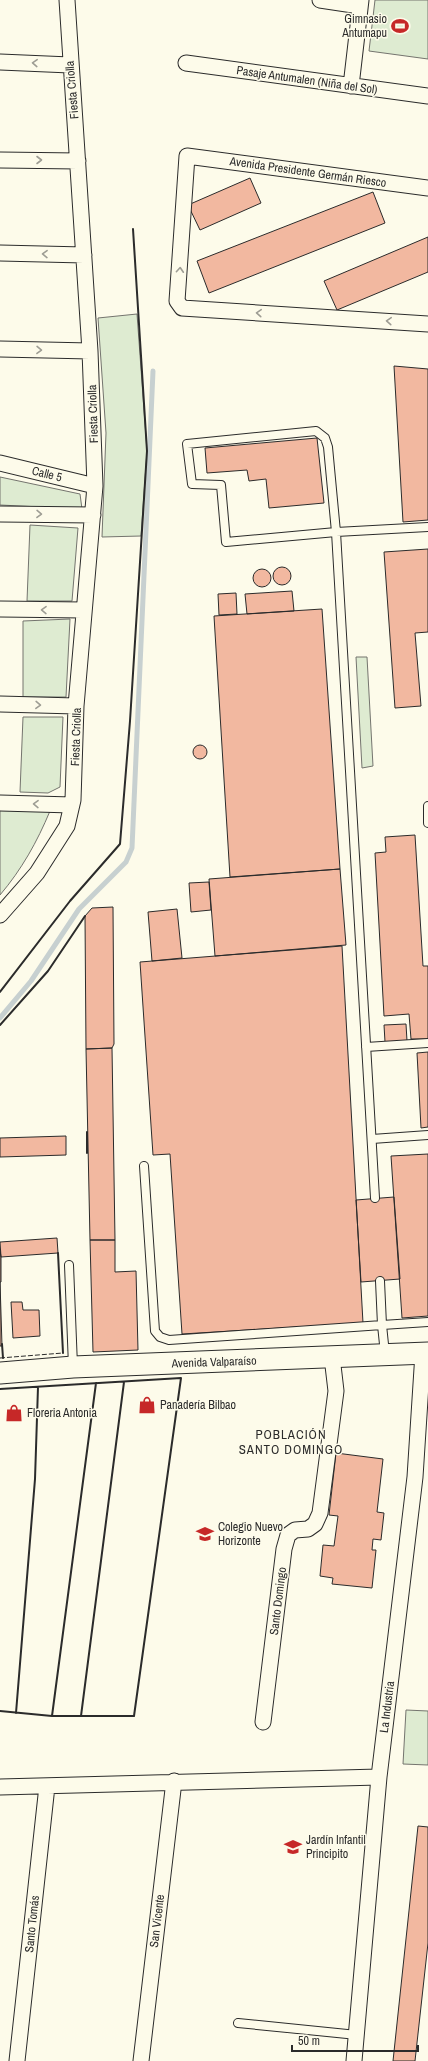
<svg xmlns="http://www.w3.org/2000/svg" width="428" height="2061" font-family="'Archivo Narrow',sans-serif">
<style>
.green{fill:#deebd1;stroke:#74746e}
.lines{fill:none;stroke-linecap:round;stroke-linejoin:round}
.stream{stroke:#c7d0d0;stroke-width:5}
.building{fill:#f2b8a0;stroke:#2b2b2b}
.service-casing{stroke:#2b2b2b;stroke-width:10}
.minor-casing{stroke:#2b2b2b;stroke-width:17}
.secondary-casing{stroke:#2b2b2b;stroke-width:23}
.service{stroke:#fdfbea;stroke-width:8}
.minor{stroke:#fdfbea;stroke-width:15}
.secondary{stroke:#fdfbea;stroke-width:21}
.fence{stroke:#2b2b2b;stroke-width:1;stroke-dasharray:5 2;stroke-linecap:butt}
.wall{stroke:#2b2b2b;stroke-width:2}
.oneway{stroke:#9e9d94}
.labels{text-anchor:middle;dominant-baseline:central;stroke-width:3;stroke-linejoin:round;paint-order:stroke}
.poi-label{font-size:12px;fill:#2b2b2b;stroke:#fdfbea;text-anchor:start}
.street-label{font-size:12px;fill:#2b2b2b;stroke:#fdfbea}
.neighbourhood-label{font-size:13px;letter-spacing:1px;fill:#2b2b2b;stroke:#fdfbea}
</style>
<rect width="100%" height="100%" fill="#fdfbea"/>
<!-- green -->
<path class="green" d="M375 0H428V59L369 51Z
M137 314 147 451 141 536 102 537 106 433 98 318Z
M0 477 80 494 82 509 0 505Z
M30 525 78 528 72 601H27Z
M70 619 66 697H23V621Z
M356 657H367L373 766 362 768Z
M23 717H63L60 787 48 793 20 792Z
M0 809 50 811C37 842 22 869 0 895Z
M406 1710 428 1711V1765L403 1764Z"/>
<g class="lines">
<!-- stream -->
<path class="stream" d="M0 1018 31 981 79 909 126 862 132 848 153 371"/>
</g>
<!-- building -->
<path class="building" d="M250 178 261 203 200 230 188 205Z
M373 192 385 223 209 293 197 261Z
M428 237V272L337 310 324 281Z
M394 366 428 369V520L403 522Z
M317 438 324 503 269 508 266 479 249 481 247 470 207 473 205 448Z
M428 549V632L415 633 421 706 395 708 384 552Z
M273 576a9 9 0 1 1 18 0a9 9 0 1 1-18 0Z
M253 578a9 9 0 1 1 18 0a9 9 0 1 1-18 0Z
M292 591 294 611 247 614 245 594Z
M236 593 237 614 219 615 218 594Z
M322 609 340 869 230 877 214 616Z
M193 752a7 7 0 1 1 14 0a7 7 0 1 1-14 0Z
M415 835 423 966H428V1039H411L409 1014 384 1016 375 853 386 852 385 837Z
M340 869 346 945 215 956 209 879Z
M209 882 211 910 191 912 189 883Z
M113 907 114 1044 112 1048 86 1049 85 916 92 908Z
M177 909 182 958 152 961 148 912Z
M342 946 363 1323 182 1334 170 1154 153 1155 140 962Z
M406 1024 407 1041 385 1042 384 1025Z
M112 1048 115 1240H90L86 1049Z
M428 1052V1127L421 1128 417 1053Z
M66 1136V1155L0 1157V1138Z
M428 1154V1316L402 1318 391 1156Z
M394 1197 400 1279 361 1282 356 1200Z
M57 1238 58 1253 1 1257 0 1242Z
M90 1240H115V1272L136 1271 138 1350 93 1352Z
M0 1250 1 1257V1282H0Z
M0 1282 2 1346H0Z
M11 1302H22L23 1310H39L40 1336 13 1338Z
M336 1453 383 1459 377 1512 384 1513 381 1540 373 1539 372 1550H376L372 1588 332 1584 333 1578 320 1576 323 1545 334 1546 338 1516 329 1515Z
M418 1826 428 1827V1943L415 2061H393Z"/>
<g class="lines">
<!-- service casing -->
<g class="service-casing">
<path id="service" d="M428 806V823
M366 1047 428 1043
M372 1139 428 1135
M144 1166 155 1331 160 1337 169 1340 382 1325 380 1281
M375 1198 336 532 328 447 325 438 316 431 187 444 192 484 221 485 226 542 336 532 428 527
M69 1265 73 1366
M385 1354 382 1325 428 1322
M238 2023 357 2035"/>
</g>
<!-- minor casing -->
<g class="minor-casing">
<path id="minor" d="M320 0 360 6
M0 62 70 65
M186 63 428 96
M351 86 361 0
M0 160 78 161
M428 188 187 156 177 301 182 308 428 324
M0 253 84 255
M0 349 90 351
M0 463 95 486
M0 514 93 515
M0 609 83 610
M0 704 76 706
M0 803 72 805
M0 915 37 873 67 826 73 800 76 706 95 486 90 351 67 0
M263 1722 284 1549 288 1535 295 1530 308 1529 315 1524 320 1513 336 1391 332 1357
M0 1787 379 1777
M17 2061 47 1786
M141 2061 174 1781
M354 2061 379 1777 415 1477 423 1353"/>
</g>
<!-- secondary casing -->
<g class="secondary-casing">
<path id="secondary" d="M0 1373 73 1367 428 1353"/>
</g>
<!-- service -->
<use href="#service" class="service"/>
<!-- minor -->
<use href="#minor" class="minor"/>
<!-- secondary -->
<use href="#secondary" class="secondary"/>
<!-- fence -->
<path class="fence" d="M0 1358 63 1353"/>
<!-- wall -->
<path class="wall" d="M0 992 70 901 120 844 130 721 147 451 133 229
M0 1025 48 971 85 916
M87 1132V1153
M58 1253 63 1353
M2 1344 3 1358
M0 1389 181 1378 134 1716H52L0 1711
M16 1713 35 1479 38 1387
M52 1716 96 1383
M81 1716 124 1382"/>
</g>
<!-- one-way arrows -->
<defs><path id="oneway-chevron" d="M-2-3.5L2.5 0L-2 3.5" fill="none" stroke-width="1.6" stroke-linecap="round" stroke-linejoin="round"/></defs>
<g class="oneway">
<use href="#oneway-chevron" transform="translate(35 63) rotate(-177)"/>
<use href="#oneway-chevron" transform="translate(39 160)"/>
<use href="#oneway-chevron" transform="translate(45 254) rotate(-179)"/>
<use href="#oneway-chevron" transform="translate(180 270) rotate(-86)"/>
<use href="#oneway-chevron" transform="translate(259 313) rotate(-176)"/>
<use href="#oneway-chevron" transform="translate(389 321) rotate(-176)"/>
<use href="#oneway-chevron" transform="translate(39 350) rotate(1)"/>
<use href="#oneway-chevron" transform="translate(39 514) rotate(1)"/>
<use href="#oneway-chevron" transform="translate(44 610) rotate(-179)"/>
<use href="#oneway-chevron" transform="translate(38 705) rotate(2)"/>
<use href="#oneway-chevron" transform="translate(36 804) rotate(-179)"/>
</g>
<!-- icons -->
<defs>
<g id="stadium-bare" transform="scale(1.38)"><path d="M0-5a6.5 5 0 1 0 0 10a6.5 5 0 1 0 0-10ZM-3.5-1.8h7v3.6h-7Z" fill="#c62828" stroke="#fdfbea" stroke-width="2.5" paint-order="stroke"/></g>
<g id="shop-bare" transform="scale(1.38)"><path d="M-5-2.5h2.3a2.7 3.5 0 0 1 5.4 0H5L5.5 6h-11ZM-1.5-2.5h3a1.5 2.3 0 0 0-3 0Z" fill="#c62828" stroke="#fdfbea" stroke-width="2.5" paint-order="stroke"/></g>
<g id="school-bare" transform="scale(1.38)"><path d="M0-5L7-2L0 1L-7-2ZM-4 1L0 2.5L4 1V4Q0 6-4 4Z" fill="#c62828" stroke="#fdfbea" stroke-width="2.5" paint-order="stroke"/></g>
</defs>
<g fill-rule="evenodd">
<use href="#stadium-bare" x="400" y="26"/>
<use href="#shop-bare" x="147" y="1405"/>
<use href="#shop-bare" x="14" y="1413"/>
<use href="#school-bare" x="205" y="1534"/>
<use href="#school-bare" x="293" y="1847"/>
</g>
<g class="labels">
<!-- poi labels -->
<g class="poi-label">
<text x="387" y="19" text-anchor="end">Gimnasio<tspan x="387" dy="14">Antumapu</tspan></text>
<text x="160" y="1405">Panadería Bilbao</text>
<text x="27" y="1413">Floreria Antonia</text>
<text x="218" y="1527">Colegio Nuevo<tspan x="218" dy="14">Horizonte</tspan></text>
<text x="306" y="1840">Jardín Infantil<tspan x="306" dy="14">Principito</tspan></text>
</g>
<!-- street labels -->
<g class="street-label">
<text transform="translate(307 80) rotate(8)">Pasaje Antumalen (Niña del Sol)</text>
<text transform="translate(72 90) rotate(-95)">Fiesta Criolla</text>
<text transform="translate(308 172) rotate(8)">Avenida Presidente Germán Riesco</text>
<text transform="translate(93 414) rotate(-92)">Fiesta Criolla</text>
<text transform="translate(47 474) rotate(14)">Calle 5</text>
<text transform="translate(76 737) rotate(-88)">Fiesta Criolla</text>
<text transform="translate(214 1362) rotate(-2)">Avenida Valparaíso</text>
<text transform="translate(278 1601) rotate(-83)">Santo Domingo</text>
<text transform="translate(387 1707) rotate(-83)">La Industria</text>
<text transform="translate(157 1921) rotate(-83)">San Vicente</text>
<text transform="translate(32 1924) rotate(-84)">Santo Tomás</text>
</g>
<!-- neighbourhood labels -->
<g class="neighbourhood-label">
<text x="291" y="1434">POBLACIÓN<tspan x="291" dy="15">SANTO DOMINGO</tspan></text>
</g>
</g>
<!-- scale -->
<path d="M292 2045v6h126v-6" fill="none" stroke="#2b2b2b" stroke-width="2"/>
<text x="298" y="2045" font-size="12" fill="#2b2b2b" stroke="#fdfbea" stroke-width="3" paint-order="stroke">50 m</text>
</svg>
